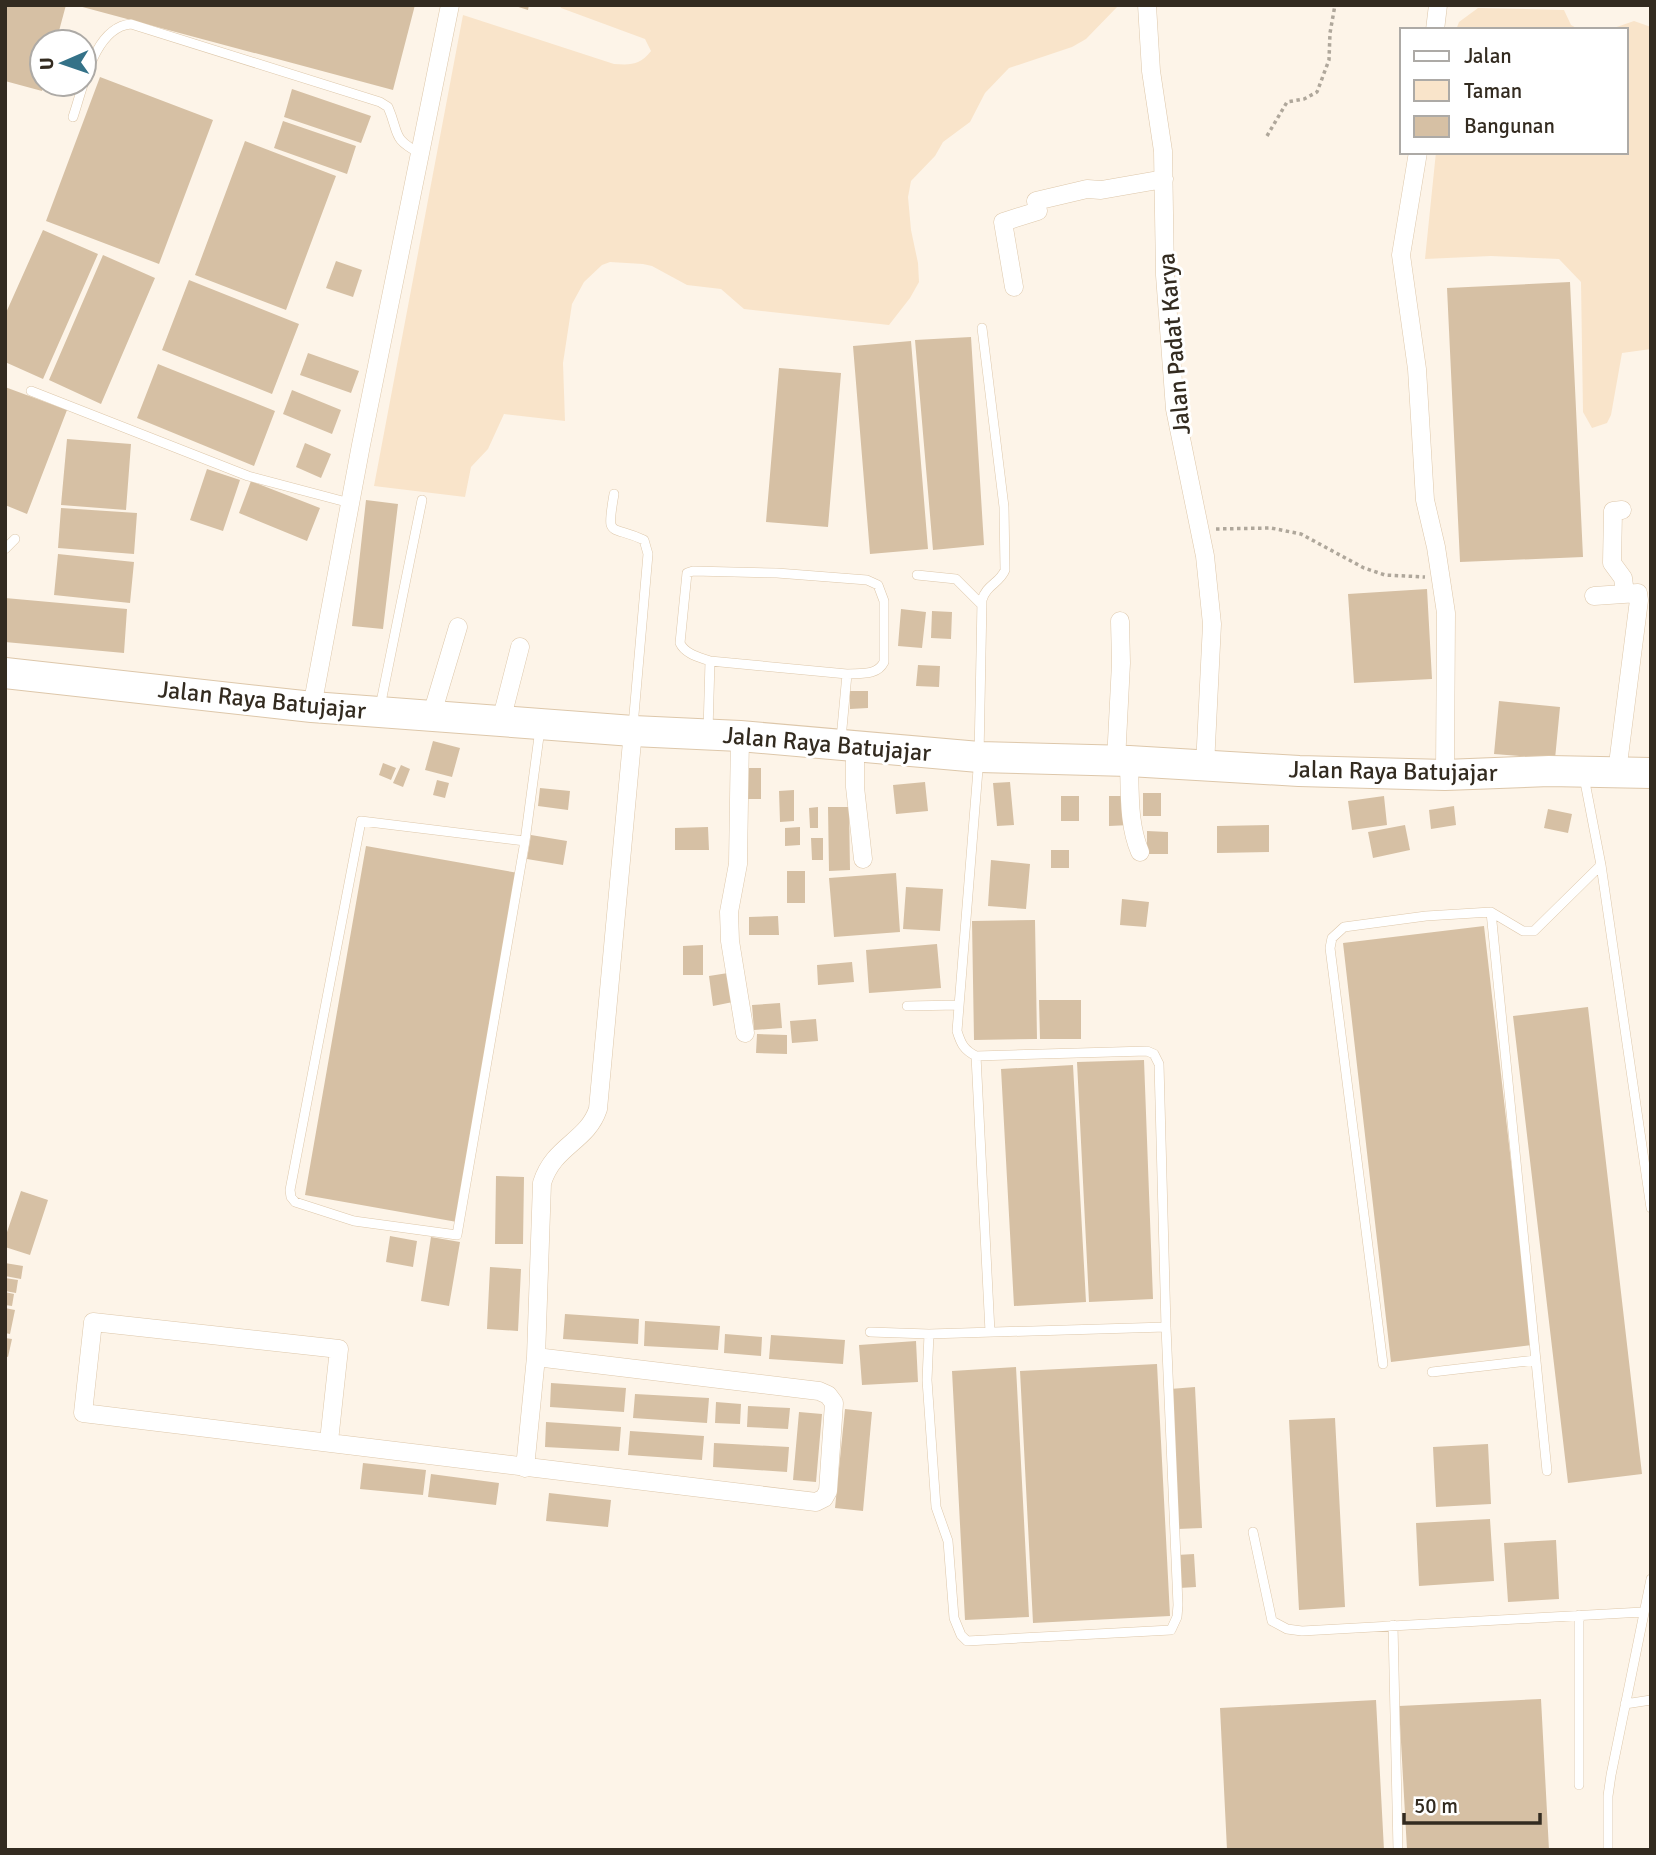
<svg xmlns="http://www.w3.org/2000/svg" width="1656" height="1855" font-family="Signika,sans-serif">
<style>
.green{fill:#f9e4ca}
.building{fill:#d6c0a4}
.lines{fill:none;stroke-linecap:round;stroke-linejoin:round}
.service-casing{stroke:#ddc7aa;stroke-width:10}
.minor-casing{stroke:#ddc7aa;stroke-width:19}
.trunk-casing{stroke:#ddc7aa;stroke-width:32}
.path{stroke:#afa79b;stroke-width:3.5;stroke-dasharray:3.5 3.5;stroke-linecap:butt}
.service{stroke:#fff;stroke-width:9}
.minor{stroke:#fff;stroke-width:18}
.trunk{stroke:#fff;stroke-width:30}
.labels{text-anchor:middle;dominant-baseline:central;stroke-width:6;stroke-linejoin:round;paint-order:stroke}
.street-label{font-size:24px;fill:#332b20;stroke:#fff}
</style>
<rect width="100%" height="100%" fill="#fdf4e8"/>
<!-- green -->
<path class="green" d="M560 5H1119L1086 39 1072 47 1009 68 985 93 970 122 943 142 935 156 911 181 908 197 911 230 918 263 919 282 910 298 889 325 744 309 721 289 687 285 652 266 643 264 610 262 602 265 584 282 572 304 563 363 565 421 504 414 488 449 471 467 465 497 374 486 463 15 614 64C632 65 640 65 651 51L645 39 561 8Z
M1478 8 1564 10 1571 25 1580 30H1456L1459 22Z
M1634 21 1651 27V349L1622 353 1611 415 1607 423 1592 428 1583 412 1581 282 1559 259 1491 256 1425 259 1436 152H1626V30H1608Z"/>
<!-- building -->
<path class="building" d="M5 5H66L56 42H42V84H44L42 91 5 81Z
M75 5H415L393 90Z
M512 5H529L528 10Z
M100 77 213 120 159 264 46 221Z
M292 89 371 116 361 143 284 117Z
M283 121 356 146 347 174 274 148Z
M245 141 336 176 286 310 195 275Z
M43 230 98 254 43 379 5 362V315Z
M103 255 155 278 101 404 49 380Z
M336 261 362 270 353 297 326 288Z
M189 280 299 324 272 394 162 350Z
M1570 282 1583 557 1460 562 1447 288Z
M971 337 984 545 933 550 915 340Z
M911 341 928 549 870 554 853 346Z
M308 353 359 371 351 393 300 375Z
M158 364 275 411 254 466 137 418Z
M779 368 841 373 828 527 766 522Z
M5 387 67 410 27 514 5 505Z
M292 390 341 410 332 434 283 414Z
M67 439 131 444 126 510 61 505Z
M305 443 331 454 321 478 296 467Z
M207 469 240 480 223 531 190 520Z
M251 481 320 508 307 541 239 513Z
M366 500 398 504 383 629 352 626Z
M61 508 137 513 134 554 58 548Z
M58 554 134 562 130 603 54 595Z
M1427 589 1432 679 1354 683 1348 594Z
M5 598 127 609 124 653 5 642Z
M901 609 926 612 922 648 898 646Z
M932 611 952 612 951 639 931 638Z
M918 665 940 666 939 687 916 686Z
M850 691H868V708L850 709Z
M1499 701 1560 707 1555 759 1494 754Z
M433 741 460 748 452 777 425 770Z
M383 763 396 768 391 780 379 775Z
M401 765 410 769 403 787 393 783Z
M745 768H761V799H745Z
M437 780 449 783 445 798 433 795Z
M925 782 928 811 896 814 893 785Z
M1010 782 1014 825 997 826 993 783Z
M540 788 570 791 568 810 538 806Z
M794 790V821L780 822 779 791Z
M1143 793H1161V816H1143Z
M1061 796H1079V821H1061Z
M1109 796H1130V825L1109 826Z
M1384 796 1387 825 1352 830 1348 801Z
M1454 806 1456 825 1431 829 1429 810Z
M818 807V828H810L809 808Z
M828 807H849L850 870 829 871Z
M1548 809 1572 814 1568 833 1544 828Z
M1269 825V852L1217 853V826Z
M1405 825 1410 850 1373 858 1368 832Z
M708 827 709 850H675V828Z
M800 827V845L785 846V828Z
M1147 831 1168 832V854H1147Z
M531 835 567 841 563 865 527 859Z
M811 838H823V860H812Z
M366 846 518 873 457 1222 305 1195Z
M1051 850H1069V868H1051Z
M991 860 1030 864 1026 909 988 906Z
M787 871H805V903H787Z
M896 873 900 932 834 937 829 878Z
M906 887 943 889 940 931 903 929Z
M1122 899 1149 902 1146 927 1120 925Z
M778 916 779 935H749V917Z
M1035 920 1037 1039 974 1040 972 921Z
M1484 926 1532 1345 1391 1362 1343 943Z
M937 944 941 988 869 993 866 950Z
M703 945V975H683V946Z
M852 962 854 982 818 985 817 965Z
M728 973 733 1002 713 1006 709 976Z
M1039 1000H1081V1039H1040Z
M780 1003 782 1028 754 1030 752 1005Z
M1588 1007 1642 1474 1568 1483 1513 1016Z
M816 1019 818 1041 792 1043 790 1021Z
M757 1034 787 1035V1054L756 1053Z
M1144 1060 1153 1299 1089 1302 1077 1062Z
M1073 1065 1086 1302 1014 1306 1001 1069Z
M496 1176 524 1177 523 1244H495Z
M21 1191 48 1200 30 1255 5 1247V1238Z
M390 1236 417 1241 413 1267 386 1262Z
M431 1237 460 1242 449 1306 421 1301Z
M5 1263 23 1266 21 1279 5 1276Z
M490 1267 521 1269 518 1331 487 1329Z
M5 1278 18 1280 16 1293 5 1291Z
M5 1292 14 1294 12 1306 5 1305Z
M5 1308 15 1310 10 1334 5 1333Z
M565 1314 639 1319 638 1344 563 1339Z
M645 1321 720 1326 718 1350 644 1346Z
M725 1334 762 1337 761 1356 724 1353Z
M771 1335 845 1340 843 1364 769 1359Z
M5 1338 12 1339 8 1357 5 1356Z
M916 1341 918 1382 862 1385 859 1345Z
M1157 1364 1170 1616 1033 1623 1020 1371Z
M1016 1367 1029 1617 965 1620 952 1371Z
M551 1383 626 1388 624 1412 550 1407Z
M1195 1387 1202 1528 1178 1529 1170 1389Z
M635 1394 709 1398 707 1423 633 1418Z
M716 1402 741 1404 740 1424 715 1423Z
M748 1406 790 1408 788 1429 747 1427Z
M845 1409 872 1412 863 1511 835 1508Z
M799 1412 822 1414 816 1482 793 1480Z
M1335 1418 1345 1607 1299 1610 1289 1420Z
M546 1422 621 1427 619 1451 545 1447Z
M630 1431 704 1436 702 1460 628 1455Z
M714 1443 789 1447 787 1472 713 1467Z
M1488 1444 1491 1504 1436 1507 1433 1447Z
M363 1463 426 1470 423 1495 360 1489Z
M431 1474 499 1483 496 1505 428 1497Z
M549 1493 611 1500 608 1527 546 1521Z
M1490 1519 1494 1581 1419 1586 1416 1523Z
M1556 1540 1559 1599 1508 1602 1504 1543Z
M1194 1554 1196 1587 1179 1588 1177 1555Z
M1541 1699 1549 1850H1407L1399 1706Z
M1376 1700 1384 1850H1227L1220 1708Z"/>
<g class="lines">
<!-- service casing -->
<g class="service-casing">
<path id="service" d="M73 117C83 88 94 27 131 24L380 102 388 107C400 135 391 138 421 154
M31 391 248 476 350 503
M614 494C606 540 610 524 644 540L648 554 633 726
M5 549 15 539
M917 575 956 579 982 605
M710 661C699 657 685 654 680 643L687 573 693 571 777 573 867 580 878 585 884 601V662C877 676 861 673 847 674
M380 707 422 500
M708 731 710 661 847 674 841 739
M1584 777 1601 865 1651 1208
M525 841 361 821 290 1190 291 1197 295 1202 354 1221 457 1235 525 841 540 729
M907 1006 958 1005
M976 1056 990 1332
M870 1332 929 1334 1166 1327
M929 1334 927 1380 936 1507 948 1541 954 1618 961 1635 967 1641 1171 1630 1177 1617 1178 1605 1166 1327 1159 1064 1154 1054 1147 1051 976 1056C964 1050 961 1044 957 1031L979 757 982 600C986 585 1000 583 1005 570L1004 507 982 328
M1383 1364 1330 948 1332 938 1344 927 1426 916 1491 912
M1432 1372 1536 1360
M1547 1471 1491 912 1523 931H1534L1601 865
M1253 1532 1272 1621 1287 1629 1302 1631 1643 1612
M1579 1615V1785
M1393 1625 1398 1850
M1625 1704 1651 1700
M1608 1850V1796L1611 1775 1651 1579"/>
</g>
<!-- minor casing -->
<g class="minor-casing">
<path id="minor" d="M1147 5 1151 71 1163 151 1165 275 1175 409 1205 556 1212 624 1205 766
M1435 30 1438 5
M1418 152 1401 255 1417 369 1425 500 1436 547 1446 613 1445 775
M1014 287 1003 222 1038 211 1036 201 1087 189 1101 190 1164 179
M1622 510 1613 511 1612 563 1623 578 1625 594
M1594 596 1638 593 1639 600 1617 772
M312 707 361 445 450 5
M432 714 458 627
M501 721 520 647
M740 736 738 864 729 912 730 941 745 1033
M855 747V787L863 859
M1116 761 1121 663 1120 621
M1129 761C1130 792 1128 824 1140 852
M329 1441 339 1349 93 1322 83 1413 816 1502 824 1498 828 1491 834 1403 828 1395 819 1391 536 1357
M525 1468 536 1357 542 1183C554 1145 587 1142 598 1109L633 731"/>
</g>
<!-- trunk casing -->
<g class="trunk-casing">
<path id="trunk" d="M5 673 312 707 633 731 740 736 979 757 1129 761 1299 771 1445 775 1549 771 1651 773"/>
</g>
<!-- path -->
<path class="path" d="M1267 136 1287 102 1304 99 1317 92 1329 60 1330 33 1335 5
M1216 529 1271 528 1301 534 1364 568 1385 575 1425 577"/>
<!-- service -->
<use href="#service" class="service"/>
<!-- minor -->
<use href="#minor" class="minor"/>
<!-- trunk -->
<use href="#trunk" class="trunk"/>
</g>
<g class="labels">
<!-- street labels -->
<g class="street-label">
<text transform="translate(1174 344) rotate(-95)">Jalan Padat Karya</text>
<text transform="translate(262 700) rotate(6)">Jalan Raya Batujajar</text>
<text transform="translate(827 744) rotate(5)">Jalan Raya Batujajar</text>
<text transform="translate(1393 771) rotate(1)">Jalan Raya Batujajar</text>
</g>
</g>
<!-- border -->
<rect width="1656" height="1855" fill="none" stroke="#332b20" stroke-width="14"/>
<!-- legend -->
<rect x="1400" y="28" width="228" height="126" fill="#ffffff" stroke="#adaaa6" stroke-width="2"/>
<rect x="1414" y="51" width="35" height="10" fill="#ffffff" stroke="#adaaa6" stroke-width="2"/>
<text x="1464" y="63" font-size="21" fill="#332b20">Jalan</text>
<rect x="1414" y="80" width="35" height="21" fill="#f9e4ca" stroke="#adaaa6" stroke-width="2"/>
<text x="1464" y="98" font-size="21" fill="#332b20">Taman</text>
<rect x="1414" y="116" width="35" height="21" fill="#d6c0a4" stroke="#adaaa6" stroke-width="2"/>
<text x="1464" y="133" font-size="21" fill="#332b20">Bangunan</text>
<!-- north arrow -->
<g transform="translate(63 63) rotate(268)"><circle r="33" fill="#ffffff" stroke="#adaaa6" stroke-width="2"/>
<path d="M0-5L12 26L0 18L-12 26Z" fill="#347288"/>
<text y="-10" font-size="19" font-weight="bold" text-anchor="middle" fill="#332b20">U</text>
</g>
<!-- scale -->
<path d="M1404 1813v10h136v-10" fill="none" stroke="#332b20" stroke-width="3.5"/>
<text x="1414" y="1813" font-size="21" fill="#332b20" stroke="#ffffff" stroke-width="5" paint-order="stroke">50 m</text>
</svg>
